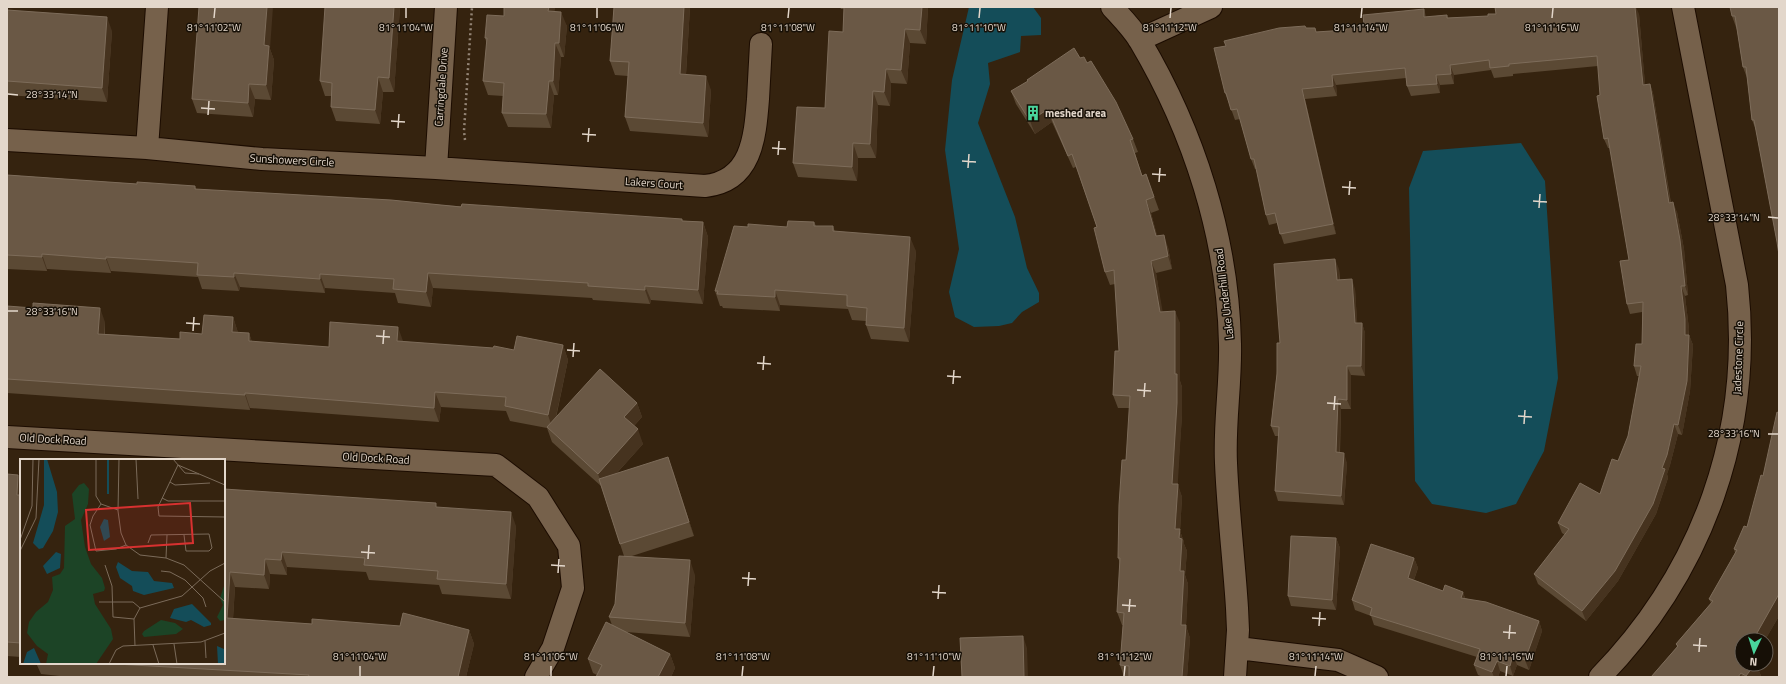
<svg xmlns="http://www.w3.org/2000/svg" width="1786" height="684" font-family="'Titillium Web',sans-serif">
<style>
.water{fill:#144d59}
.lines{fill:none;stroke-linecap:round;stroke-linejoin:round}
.minor-casing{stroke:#1c0c00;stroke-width:24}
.path{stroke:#938475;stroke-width:2.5;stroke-dasharray:2 3;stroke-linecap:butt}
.minor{stroke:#76614b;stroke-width:22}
.wall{fill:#5b4934}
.shaded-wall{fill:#46331f}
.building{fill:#6a5845;stroke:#7d6c5a}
.ticks{fill:none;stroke:#e3d7cb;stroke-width:1.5}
.labels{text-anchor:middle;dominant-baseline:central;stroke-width:3;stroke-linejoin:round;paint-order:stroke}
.street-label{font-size:11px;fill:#e3d7cb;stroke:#160f06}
.poi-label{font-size:11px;font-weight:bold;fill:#e3d7cb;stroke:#160f06;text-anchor:start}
.inset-road{fill:none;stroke:#7b6b5a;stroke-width:1}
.view{fill:#d73130;fill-opacity:0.15;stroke:#d73130;stroke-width:2}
.inset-edge{fill:none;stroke:#e3d7cb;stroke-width:2}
.ticks-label{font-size:10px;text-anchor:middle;fill:#e3d7cb;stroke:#160f06;stroke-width:3;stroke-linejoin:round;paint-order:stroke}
</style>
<rect width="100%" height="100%" fill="#35230f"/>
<!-- water -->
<path class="water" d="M969 7H1033L1041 18V35L1021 36 1020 52 988 63 990 84 978 123 1015 217 1027 268 1039 293V302L1022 312 1012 323 999 326 974 327 955 317 949 292 959 249 945 150 952 80Z
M1521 143 1545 181 1558 378 1544 451 1516 504 1486 513 1432 504 1415 481 1409 188 1423 151Z"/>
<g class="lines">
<!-- minor casing -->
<g class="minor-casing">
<path id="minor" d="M1112 7C1122 18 1133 29 1140 41 1194 132 1228 238 1230 344 1231 384 1224 423 1226 463 1228 512 1234 560 1237 608L1238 630 1235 677
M1139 40 1211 7
M7 140 147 148 262 159 436 168 705 186C752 181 755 137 758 99 759 81 760 63 761 44
M147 148 157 7
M436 168 446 7
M7 437 496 465 538 497 569 546 573 588 553 648 536 677
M1238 648 1338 660 1377 677
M1600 677C1703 571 1753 432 1737 285L1683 7"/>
</g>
<!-- path -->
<path class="path" d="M465 140 464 131 472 7"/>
<!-- minor -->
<use href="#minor" class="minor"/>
</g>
<!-- wall -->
<path class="wall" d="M400 7 394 92H383L380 124 336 121 331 107V96H325L320 81Z
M504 7H555L554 11 567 26 564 57H561L558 95H554L551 128 508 127 502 113 503 96 488 95 483 81 487 44 485 38 504 16Z
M614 7H690L686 75 711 90 708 137 630 131 625 117 628 76 615 75 610 61Z
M840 7H928L926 44 910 43 907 84 891 83 890 106 878 105 876 158H858L857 181 798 177 793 163 825 108 843 32 844 9H841Z
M1779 7 1777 242 1756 130 1752 120 1747 78 1743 67 1737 30 1732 16Z
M7 10 112 31 107 102 7 95Z
M1639 14 1645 85 1650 84 1653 93 1671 203 1677 212 1684 249 1688 295 1685 296 1689 329V335L1693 345 1690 391 1682 435 1678 434 1670 465 1667 474 1668 478 1656 514 1618 581 1586 621 1538 584 1534 574 1565 535 1562 533 1558 523 1600 494 1618 461 1628 436 1639 376H1637L1634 366 1642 344V312L1630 314 1627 304 1629 260 1610 148H1608L1604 139 1598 66 1513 74V76L1494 78 1491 70 1454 75V84L1440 85V93L1411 96 1407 86 1406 78 1336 85 1337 96 1305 99 1336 234 1284 244 1277 223 1269 225 1266 215 1257 169H1255L1251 159 1240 119 1235 120 1229 103 1225 93 1306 28 1316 32 1346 30 1426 17 1447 15 1448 18Z
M270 49 274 60 271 100 255 99 253 117 197 113 192 99Z
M1080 58 1133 139 1138 152 1135 153 1142 176 1146 174 1159 210 1151 213 1157 236 1168 247 1172 269 1156 273 1162 312 1180 323V381L1182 387V415L1177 484 1182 497 1180 531 1184 542V544L1187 551 1185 575 1188 584 1186 626 1190 638 1187 677H1124L1120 665 1123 625H1122L1117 612 1120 563 1118 558 1126 460 1130 408H1118L1113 395 1119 351 1115 284 1110 285 1105 272 1097 227 1076 167 1073 168 1052 122 1035 134 1016 104 1011 91 1027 82V80Z
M7 175 137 184 195 186 196 189 703 222 708 237 703 304 651 300 650 304 593 300 592 298 433 288 431 307 398 303 395 293 325 288V293L240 287 239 291 202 289 198 277 111 271V273L47 269V271L7 269Z
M814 222 816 226H833L835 232 916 251 909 342 871 339 866 325V321L852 320 848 309 780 305V311L723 308 722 306H720L715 291 748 227H787Z
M1339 269 1340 280 1355 289 1357 323H1362L1365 333V376L1351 375V409H1341L1340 453 1347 463 1344 505 1278 501 1275 491 1279 436H1275L1271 426 1280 343Z
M7 306 105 322V334L180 339 202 334 233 317 238 333H249L252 342 329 347 403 341V342L514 350 563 345 568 360 556 418 637 403 642 417 634 426 643 444 616 474 673 471 694 536 632 556 695 575 690 637 626 632 670 654 675 668 671 677H596L597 675 593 673 588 659 612 625 609 617 615 604 624 556 601 486 552 442 547 428 510 421 506 411 441 407 439 422 250 408V410L7 393Z
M1779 413V616L1765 640H1742V664H1758L1757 666 1761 676 1760 677H1651L1677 647 1676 644 1711 603 1709 599 1735 553 1734 549 1747 527 1763 476Z
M7 474 21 483V657L7 656Z
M224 489 437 507 516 526 511 599 442 594 439 585 369 580 366 572 287 567V575L270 574 269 589 235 587 233 619 312 624 400 626 469 630 474 644 466 677H99L75 676V677H69L41 674 36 663H224Z
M1336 538 1340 548 1336 610 1291 606 1288 596Z
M1414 558 1418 568 1414 580 1443 591 1463 592 1465 598 1539 621 1542 631 1529 670 1517 665 1513 676 1500 671 1498 677H1483L1478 675 1474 665 1477 657 1374 625 1371 616 1355 610 1352 600Z"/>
<!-- shaded-wall -->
<path class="shaded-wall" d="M267 7H273L270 49 274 60 271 100 266 85 264 45Z
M394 7H400L394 92 389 78Z
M549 7H555L554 25 548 11Z
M684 7H690L685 89 680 74Z
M922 7H928L926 44 920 30Z
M1635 7H1636L1639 14 1646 95 1643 85Z
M1424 9 1427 19 1424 17Z
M561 12 567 26 564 57 559 43Z
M107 17 112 31 107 102 102 88Z
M905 29 910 43 907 84 901 70Z
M555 43 561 57 558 95 553 81Z
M1450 65 1454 75V84L1451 74Z
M886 69 891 83 890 106 884 92Z
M1332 75 1336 85 1337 96 1333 86Z
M1436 75 1440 85V93L1437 84Z
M706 76 711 90 708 137 703 123Z
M378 77 383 92 380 124 375 110Z
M549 81 554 95 551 128 546 114Z
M249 84 255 99 253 117 248 103Z
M1650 84 1653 93 1672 213 1669 203Z
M1302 89 1305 99 1336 234 1333 224Z
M873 91 878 105 876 158 870 144Z
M1048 109 1052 122 1035 134 1030 121Z
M853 143 858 158 857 181 852 167Z
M1146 200 1151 213 1161 249 1156 236Z
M1673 202 1677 212 1684 249 1688 295 1685 286Z
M703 222 708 237 703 304 698 290Z
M1164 235 1168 247 1172 269 1168 256Z
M910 237 916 251 909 342 904 328Z
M42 254 47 269V271L42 257Z
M106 257 111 271V273L106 259Z
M1335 259 1339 269 1340 290 1337 280Z
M1151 261 1156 273 1165 325 1160 312Z
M234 273 240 287 239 291 234 277Z
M428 273 433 288 431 307 426 292Z
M320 274 325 288V293L320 279Z
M1352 279 1355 289 1358 333 1355 323Z
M645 286 651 300 650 304 645 290Z
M1681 286 1685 296 1689 329 1688 345 1685 335Z
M775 290 780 305V311L775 297Z
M100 308 105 322 103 348 98 334Z
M1175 311 1180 323V381L1182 387V415L1177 496 1172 484 1175 374Z
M233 317 238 332 237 346 232 332Z
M1362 323 1365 333V376L1361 366Z
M398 327 403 341 402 356 397 341Z
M249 333 254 348 249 341Z
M1689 335 1693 345 1690 391 1682 435 1678 425Z
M563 345 568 360 553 430 548 415Z
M1347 366 1351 375V409L1347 400Z
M435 392 441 407 439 422 434 408Z
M245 393 250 408V410L245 395Z
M1338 399 1341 409 1339 462 1336 452Z
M637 403 642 417 629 431 624 417Z
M1674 424 1678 434 1670 465 1667 474 1668 478 1656 514 1618 581 1586 621 1582 611 1662 468Z
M638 429 643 444 603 488 598 474Z
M1344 453 1347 463 1344 505 1341 496Z
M668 457 673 471 694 536 689 522Z
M18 475 21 483V507L17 495Z
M1178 484 1182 497 1180 531 1184 542V544L1187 551 1185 575 1188 584 1186 626 1190 638 1187 677H1182L1180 571 1175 529Z
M511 512 516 526 511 599 506 584Z
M1336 538 1340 548 1336 610 1332 600Z
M282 552 287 567V575L281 560Z
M1414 558 1418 568 1411 588 1408 578Z
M265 559 270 574 269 589 264 575Z
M690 560 695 575 690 637 685 623Z
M230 572 235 587 232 632 227 618Z
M1463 592 1466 602 1461 598Z
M1779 594V616L1765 640H1753Z
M1539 621 1542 631 1529 670 1525 660Z
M469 630 474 644 466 677H458Z
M1023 636 1027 648 1028 677H1024Z
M670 654 675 668 671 677H658Z
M1513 655 1517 665 1513 676 1510 666Z
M1497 661 1500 671 1498 677H1494L1492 672Z
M1752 664H1758L1757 666 1761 676 1760 677H1746V676Z
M1741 673 1742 677H1738Z"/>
<!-- building -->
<path class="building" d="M199 7H267L264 45 269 46 266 85 249 84 248 103 192 99Z
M325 7H394L389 78 378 77 375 110 331 107 332 83 320 81Z
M504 7H549L548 11 561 12 559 43H555L553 81H549L546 114 502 113 504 83 483 81 487 38H485L487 15 504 16Z
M614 7H684L680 74 706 76 703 123 625 117 629 62 610 61Z
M844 7H922L920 30 905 29 901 70 886 69 884 92 873 91 870 144 853 143 852 167 793 163 797 107 825 108 829 31 843 32Z
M1495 7H1635L1643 85 1650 84 1669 203 1673 202 1680 240 1685 286H1681L1685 319V335H1689L1687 381 1678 425 1674 424 1667 455 1662 468 1665 469 1653 504 1615 571 1582 611 1534 574 1569 529 1558 523 1580 483 1600 494 1612 459 1618 461 1628 436 1641 366H1634L1636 344H1642L1643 302 1627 304 1620 261 1629 260 1608 138 1604 139 1597 96 1600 95 1597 56 1509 64V66L1490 68 1489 60 1450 65 1451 74 1436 75 1437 84 1407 86 1405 68 1332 75 1333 86 1302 89 1333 224 1280 234 1275 213 1266 215 1254 159H1251L1237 109 1231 110 1226 93H1225L1214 48 1226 46 1224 41 1279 28 1305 26 1306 28H1315L1316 32 1346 30 1348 27 1364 25 1363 15 1424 9V17L1447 15V18L1488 16V14H1496Z
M1730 7H1779V255L1777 242 1754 120H1752L1746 67H1743L1735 16H1732Z
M7 10 107 17 102 88 7 81Z
M1074 48 1080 58 1084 57 1087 63 1091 61 1116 102 1133 139 1130 140 1142 176 1146 174 1154 197 1146 200 1156 236 1164 235 1168 256 1151 261 1160 312 1175 311V374H1177V403L1172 484H1178L1175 529H1180L1179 538 1182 539 1180 571H1184L1181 625H1186L1182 677H1129V666L1120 665 1124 613 1117 612 1120 558H1118L1119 505 1122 460H1126L1130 396 1113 395 1115 351H1119L1114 270 1105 272 1094 228 1097 227 1072 154 1068 156 1048 109 1030 121 1011 91 1028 81 1027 80Z
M7 175 137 184V182L195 186V189L391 200 461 207 462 204 682 219V221L703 222 698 290 645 286V290L588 286V283L428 273 426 292 393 289 394 279 320 274V279L234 273V277L197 275 198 263 106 257V259L42 254V257L7 255Z
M788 221 814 222V226H833V231L910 237 904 328 866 325 867 308 847 306V295L775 290V297L717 294 718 291H715L734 226 748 227V224L787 227Z
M1335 259 1337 280 1352 279 1355 323H1362L1361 366H1347V400L1338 399 1336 452 1344 453 1341 496 1275 491 1279 427 1271 426 1277 374V343H1280L1274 264Z
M33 303 100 308 98 334 180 339V332L202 334 204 315 233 317 232 332 249 333V341L329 347 330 322 398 327 397 341 493 348 494 346 514 350 517 336 563 345 548 415 505 406 506 397 435 392 434 408 245 393V395L7 379V306L33 308Z
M600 369 637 403 624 417 638 429 598 474 547 427Z
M1777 412 1779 413V594L1753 640H1742V664H1755L1746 676 1741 673 1738 677H1651L1678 646 1676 644 1713 601 1709 599 1737 550 1734 549 1744 526 1747 527 1761 475 1763 476Z
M668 457 689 522 620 544 599 479Z
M7 474 18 475 17 495H21V643L7 642Z
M224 489 436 503V507L511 512 506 584 437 579 438 571 364 565 365 558 282 552 281 560 265 559 264 575 230 572 227 618 312 624V619L400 626 403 613 469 630 458 677H308L309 675 98 663H224Z
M1291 536 1336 538 1332 600 1288 596Z
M1371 544 1414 558 1408 578 1443 591 1445 585 1463 592 1461 598 1486 602 1539 621 1525 660 1513 655 1510 666 1497 661 1492 672 1474 665 1480 649 1370 615 1372 608 1352 600Z
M619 556 690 560 685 623 609 617 615 604Z
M606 622 670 654 658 677H596L602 665 588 659Z
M1023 636 1024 677H962L960 638Z"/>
<!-- ticks -->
<path class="ticks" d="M214 18 215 8M406 18V8M597 18V8M788 18 789 8M979 18 980 8M1170 18 1171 8M1361 18 1362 8M1552 18 1553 8M8 94 18 95M201 108 215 109M208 115 209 101M391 121 405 122M398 128 399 114M582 134 596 135M588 142 589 128M772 148 786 149M778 155 779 141M962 161 976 162M968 168 969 154M1152 174 1166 175M1159 182 1160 168M1342 187 1356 188M1349 195 1350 181M1533 201 1547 202M1539 208 1540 194M1768 217 1778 218M8 311H18M186 323 200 324M193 331 194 317M376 336 390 337M383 344 384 330M567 350 580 351M573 357 574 343M757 363 771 364M763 370 764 356M947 376 961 377M953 384 954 370M1137 390 1151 391M1144 397 1145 383M1327 403 1341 404M1334 410 1335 396M1518 416 1532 417M1524 424 1525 410M1768 434H1778M361 552 375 553M368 559 369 545M551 565 565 566M558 573 559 559M742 578 756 579M748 586 749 572M932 592 946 593M938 599 939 585M1122 605 1136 606M1129 612 1130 599M1312 618 1326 619M1319 626 1320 612M1503 632 1516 633M1509 639 1510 625M1693 645 1707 646M1699 652 1700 638M360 676V666M551 676V666M742 676 743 666M933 676 934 666M1124 676 1125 666M1315 676 1316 666M1506 676 1507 666"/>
<!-- icons -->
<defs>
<g id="building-bare" transform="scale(1.2)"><path d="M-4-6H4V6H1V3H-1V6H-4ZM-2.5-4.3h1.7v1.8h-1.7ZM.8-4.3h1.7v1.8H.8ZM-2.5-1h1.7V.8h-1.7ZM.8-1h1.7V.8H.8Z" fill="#49d49c" stroke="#160f06" stroke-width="2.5" paint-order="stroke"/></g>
</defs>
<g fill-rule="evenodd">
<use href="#building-bare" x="1033" y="113"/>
</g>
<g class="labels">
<!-- street labels -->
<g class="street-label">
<text transform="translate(441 87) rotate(-86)">Carringdale Drive</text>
<text transform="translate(292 160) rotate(3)">Sunshowers Circle</text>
<text transform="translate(654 183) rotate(4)">Lakers Court</text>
<text transform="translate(1224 294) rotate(-97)">Lake Underhill Road</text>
<text transform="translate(1738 358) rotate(-88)">Jadestone Circle</text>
<text transform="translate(53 439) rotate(3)">Old Dock Road</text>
<text transform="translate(376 458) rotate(3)">Old Dock Road</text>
</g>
<!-- poi labels -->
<g class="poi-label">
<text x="1045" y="113">meshed area</text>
</g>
</g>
<!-- overview -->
<g transform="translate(20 459)">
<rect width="205" height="205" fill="#35230f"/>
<path d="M64 24 69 30 68 45 61 61 65 88 71 105 82 119 85 129 84 132 73 135 75 145 91 170 93 180 76 205H26L28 195 17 187 7 174 9 163 16 153 28 143 33 131 32 118 40 115 44 109 45 67 55 60 52 35 59 26ZM205 124V161L200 162 197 158 203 146 200 139ZM141 161 155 164 163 170 156 175 124 178 122 175 124 172Z" fill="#1c4426"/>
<path d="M27 0 37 33 38 53 33 72 23 89 19 90 13 84 24 46V1ZM87 0H89V35H87ZM84 60 88 61 90 78 84 82 80 68ZM36 93 41 95 40 109 27 115 23 107ZM98 103 112 112 128 113 134 122 152 124 154 129 124 136 113 132 112 127 100 119 96 108ZM172 145 191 164V166L184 168 171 161 166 163 150 159 154 150ZM197 187 204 190 205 205H198ZM14 189 21 205H3L7 193Z" fill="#144d59"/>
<path class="inset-road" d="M76 0V37L81 45 98 51M99 0 98 52 101 74 106 86 120 96 146 99 164 106 205 143M116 0 118 40M153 0 165 14 179 15M158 6 138 48 139 57 205 58M158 6 205 26M150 23 155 26 190 24M142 39 148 42H205M81 45 73 57 70 66 76 92 96 90 106 86M0 81 12 47 13 0M128 84 131 76 189 75 192 89 189 92H166L164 76M0 92 16 59 19 0M146 99 147 76M85 106 92 127 93 158 114 160M141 112 150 113 165 121 183 139 186 148M79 143H113L120 149M185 182 186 199M154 185 157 205M133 186 139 205M115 187 114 160 120 149 162 137 190 112 205 104M89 205 96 191 103 187 181 183 205 174"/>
<path class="view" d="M170 44 173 84 69 91 66 51Z"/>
<rect width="205" height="205" class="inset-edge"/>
</g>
<g class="ticks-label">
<text x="214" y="31">81°11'02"W</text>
<text x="406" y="31">81°11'04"W</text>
<text x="597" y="31">81°11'06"W</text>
<text x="788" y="31">81°11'08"W</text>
<text x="979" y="31">81°11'10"W</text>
<text x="1170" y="31">81°11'12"W</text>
<text x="1361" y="31">81°11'14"W</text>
<text x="1552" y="31">81°11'16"W</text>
<text x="52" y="98">28°33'14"N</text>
<text x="1734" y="221">28°33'14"N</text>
<text x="52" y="315">28°33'16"N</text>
<text x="1734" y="437">28°33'16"N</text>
<text x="360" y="660">81°11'04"W</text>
<text x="551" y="660">81°11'06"W</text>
<text x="743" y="660">81°11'08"W</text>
<text x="934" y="660">81°11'10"W</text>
<text x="1125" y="660">81°11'12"W</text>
<text x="1316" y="660">81°11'14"W</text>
<text x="1507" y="660">81°11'16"W</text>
</g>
<!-- border -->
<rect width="1786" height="684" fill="none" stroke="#e3d7cb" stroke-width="16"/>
<!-- north arrow -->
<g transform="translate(1754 652) rotate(184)"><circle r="19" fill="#160f06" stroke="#685f55"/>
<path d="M0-3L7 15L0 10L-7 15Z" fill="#49d49c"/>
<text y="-6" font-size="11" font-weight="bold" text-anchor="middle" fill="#e3d7cb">N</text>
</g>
</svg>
